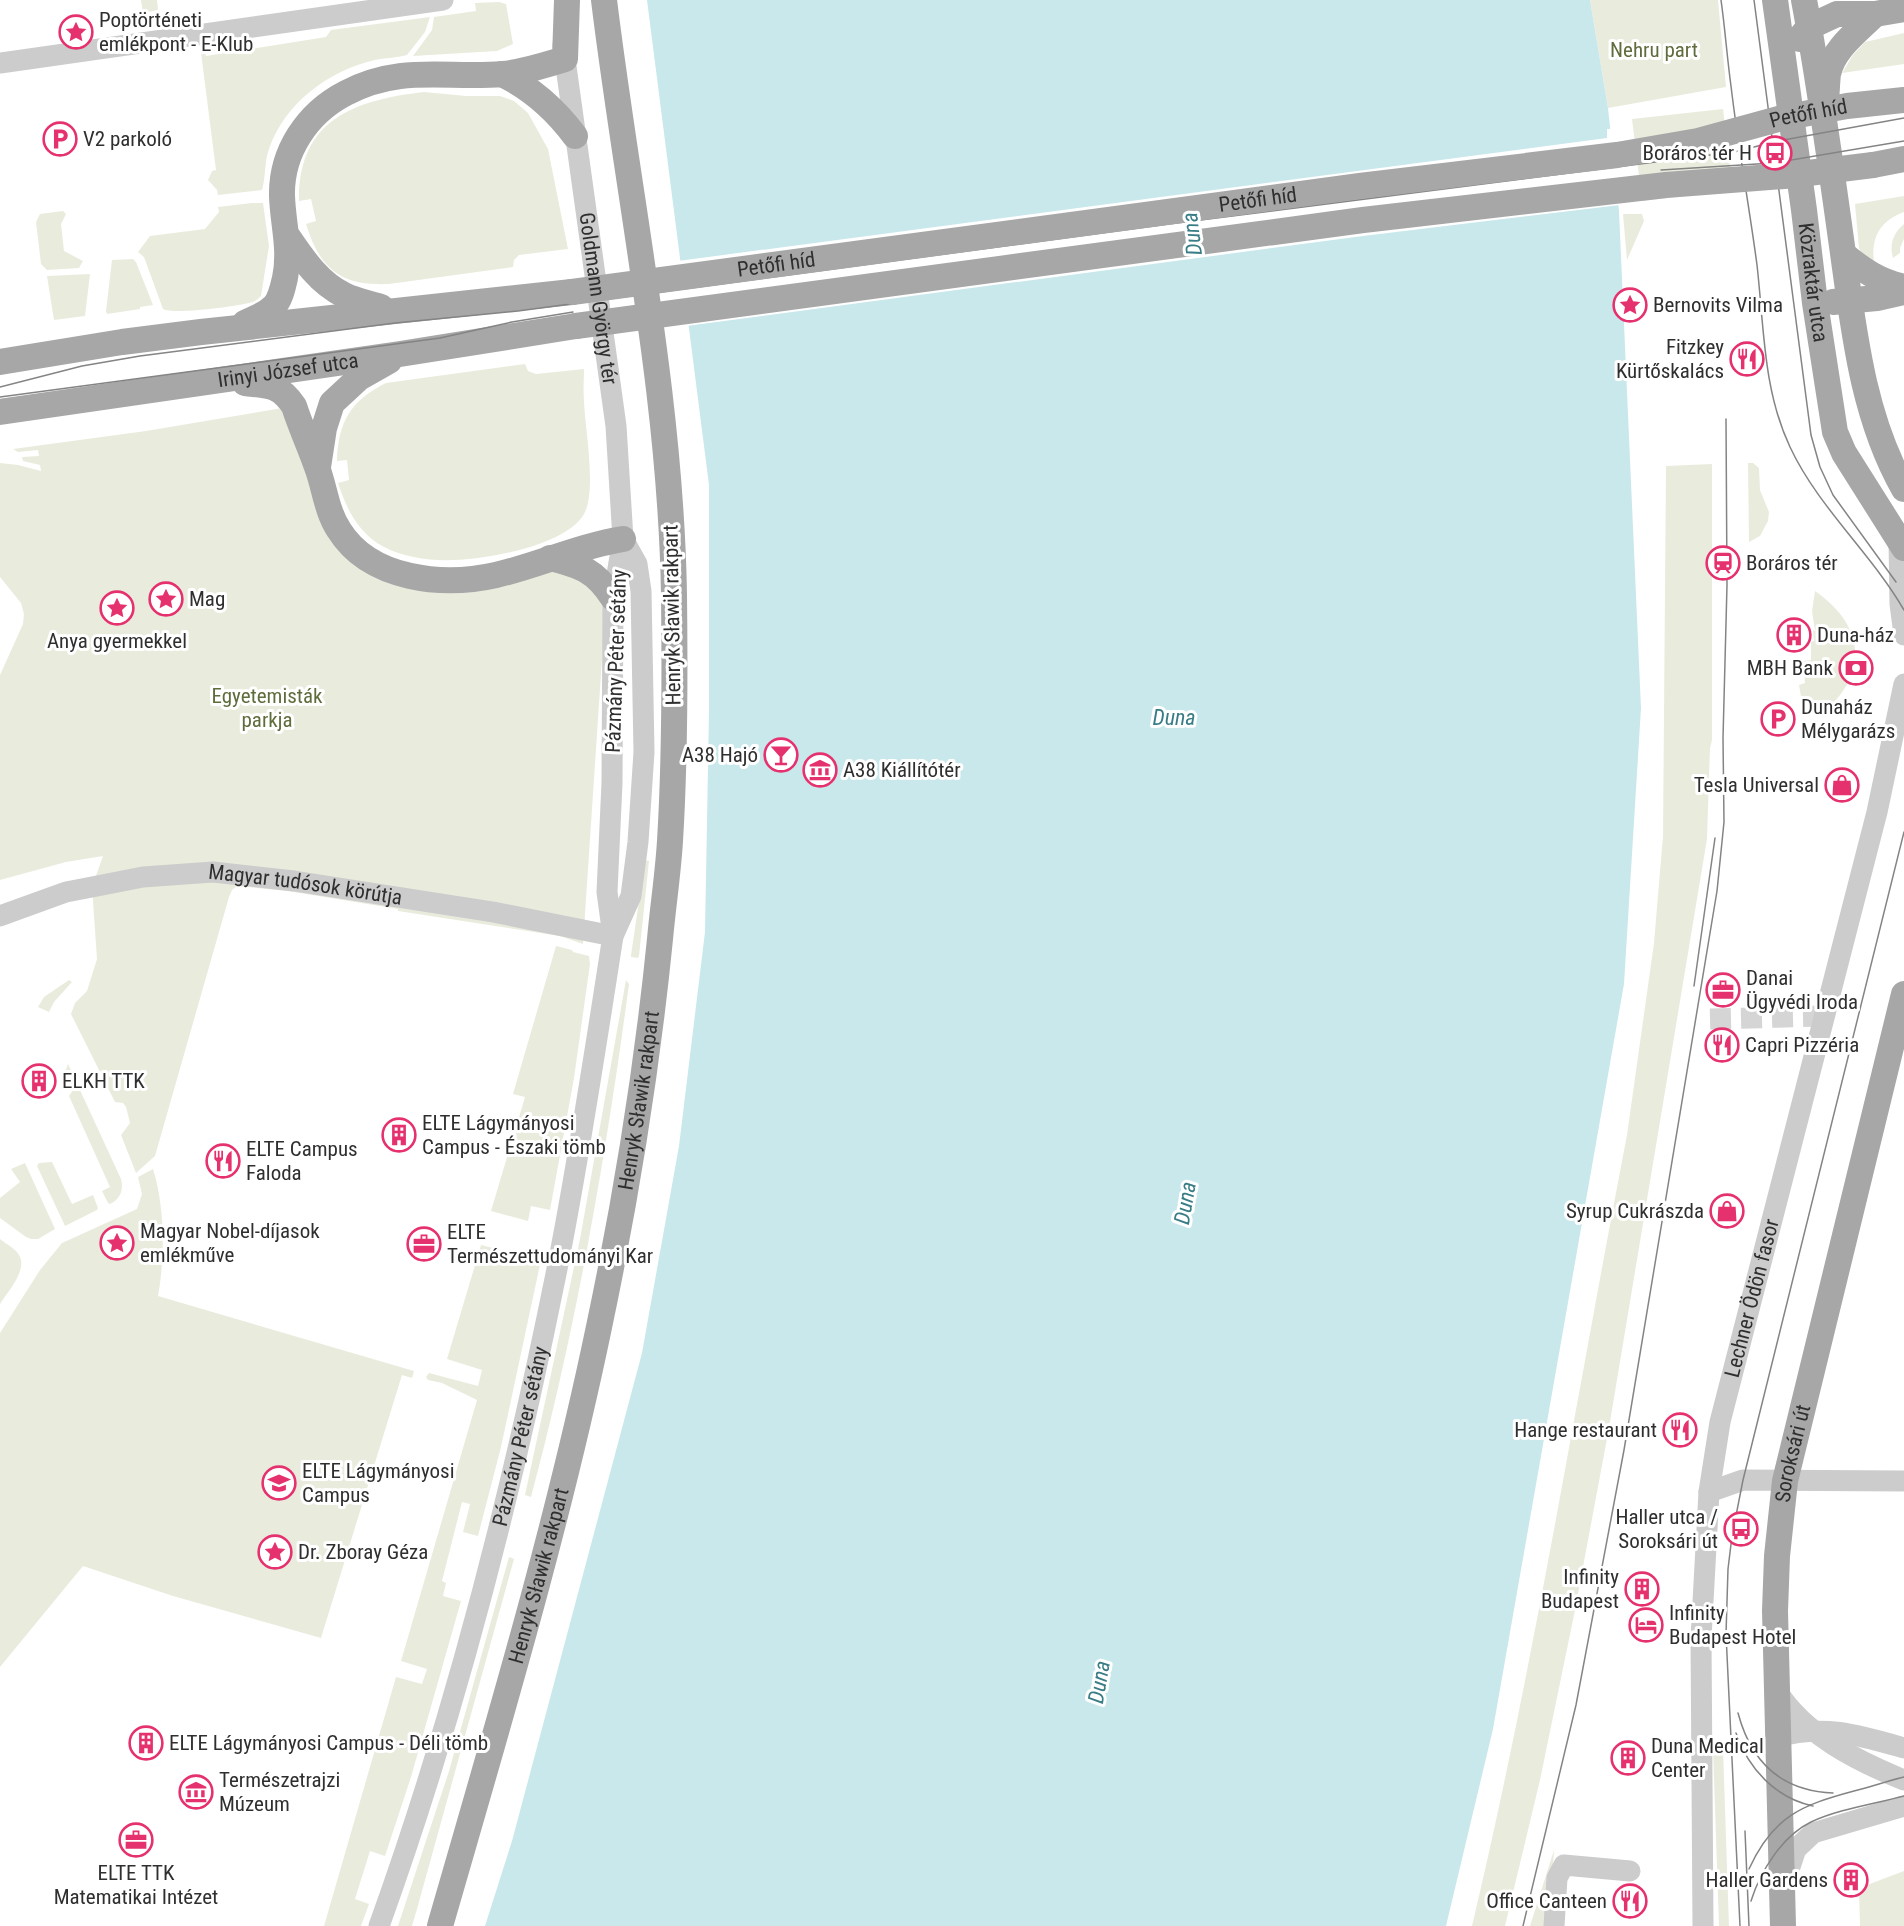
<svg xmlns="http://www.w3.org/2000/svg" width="1904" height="1926" font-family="'Roboto Condensed',sans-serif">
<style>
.green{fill:#e9ecdd}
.water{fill:#c9e8ec}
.pier{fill:#fff}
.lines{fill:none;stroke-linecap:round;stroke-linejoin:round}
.minor-tunnel{stroke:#d5d5d5;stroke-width:21;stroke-dasharray:21 10;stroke-linecap:butt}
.minor{stroke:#ccc;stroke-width:21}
.major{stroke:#a7a7a7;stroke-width:26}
.tram{stroke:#848484;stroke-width:1.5}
.major-bridge{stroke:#a7a7a7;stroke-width:26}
.labels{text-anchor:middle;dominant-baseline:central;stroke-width:6;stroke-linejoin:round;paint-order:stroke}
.poi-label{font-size:21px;fill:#2f2f2f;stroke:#fff;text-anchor:start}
.park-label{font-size:21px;fill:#5f6c3c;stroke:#fff}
.street-label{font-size:21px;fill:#2f2f2f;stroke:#fff}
.water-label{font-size:22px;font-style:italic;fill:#387c85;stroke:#fff}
</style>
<rect width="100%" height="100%" fill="#fff"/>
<!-- green -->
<path class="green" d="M141 0H157L158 10 143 13Z
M1590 0H1718L1726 87 1608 108Z
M499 2 506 4 513 44 497 51 413 56 432 30 434 17 476 11 475 3Z
M430 17 425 32 407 55C396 58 385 58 375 60 328 71 285 103 269 149 264 163 266 177 262 190L218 195 217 190 208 180 212 171 216 170 200 45 203 44 206 56 326 37 331 30Z
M1904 33V64L1842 73 1853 55 1865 42Z
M424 92 466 96H500L514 101 528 113 548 149 568 249 519 255 514 260 513 267 389 284C340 286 320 269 306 224L316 221 311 199 299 201C298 120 354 100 424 92Z
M1723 109 1733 190 1642 201 1632 119Z
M1904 196V212C1880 221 1871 237 1874 262H1865L1859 248 1855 204Z
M252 203H263L269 246 261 296C258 299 257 300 253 302 239 306 174 315 163 309L144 257 138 252 150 236 205 229 219 212 218 207Z
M63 211 66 214 61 224 64 251 83 261 79 268 47 270 41 264 36 222 40 214Z
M1623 214H1642L1644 221 1627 260Z
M1904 224V239L1900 248V253L1893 258C1889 245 1893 233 1904 224Z
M133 259 136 262 153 305 140 307V309L107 314 106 311 112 260Z
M90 274 85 316 54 320 47 276Z
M525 364 528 371 536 374 584 369C584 379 583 390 584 401 585 429 597 490 584 514 566 547 474 563 437 560 417 559 394 554 377 543 355 527 346 507 338 483L349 480 347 460 337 461C338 422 351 400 386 383Z
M294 406 332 516 403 575 549 558 600 594 605 614 583 944 560 936 398 911V909L288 891 237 886 232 890 229 897 155 1156 136 1173 121 1135 130 1123 126 1107 123 1103 115 1102 71 1014 75 1003 87 991 97 959 92 887 103 856 66 862 0 880V675L23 624 24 614 21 603 0 577V463L18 465 41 471 40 465 23 461 22 457 39 456 38 450 18 452 13 449 146 431Z
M1748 463H1753L1759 468 1760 490 1769 512 1768 521 1760 536 1749 542Z
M1712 464V740L1710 748 1707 839 1609 1428 1574 1615 1540 1780 1505 1926H1472C1534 1665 1576 1399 1627 1135L1654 943 1663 836 1666 466Z
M1815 591C1856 619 1871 661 1835 701V706L1803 708 1799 685 1805 683 1803 661 1811 660V642L1814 641 1813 630 1815 631 1812 611Z
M645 860 649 861 639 956 638 958 631 957V955Z
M556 946 572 950 573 952 589 956 590 964 574 1078 550 1210 531 1206 528 1221 491 1211 525 1097 513 1094Z
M69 980 72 982 54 1002 49 1012 38 1007 44 997Z
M626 980 629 984C606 1157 576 1329 531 1497L525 1495 580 1239Z
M68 1064 121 1179C124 1190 120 1199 110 1204L108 1203 102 1191 110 1187 69 1096 75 1087V1082L63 1077Z
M52 1162 72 1204 93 1195 98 1208 97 1210 65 1226 37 1166 39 1163Z
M25 1163 55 1229 38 1239H31L26 1237 0 1218V1198L20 1182 11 1169Z
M153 1169C165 1207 165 1258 158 1296L414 1371 412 1378 402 1375 321 1638 173 1596 83 1566 0 1667V1333L40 1270 62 1243 137 1209 142 1194 138 1177Z
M0 1239C6 1244 15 1248 19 1255 28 1270 8 1291 0 1304Z
M481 1245 541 1260 501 1447 478 1536 463 1532 470 1504 462 1502 442 1581 446 1583 443 1596 461 1601 411 1777 385 1856 370 1851 355 1899 369 1904 361 1926H324L396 1677 422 1684 427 1669 401 1661 477 1400 442 1383 428 1380 426 1377 429 1373 478 1386 482 1370 447 1359Z
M509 1557 514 1559 417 1909 412 1926H398L449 1771Z
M1713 1749H1723L1729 1926H1719Z
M1554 1850 1549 1926H1530Z
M1904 1871V1926H1860L1859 1888Z"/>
<!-- water -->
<path class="water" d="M647 0H1590L1608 108 1619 211 1641 708 1624 984 1493 1729 1446 1926H485L512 1841 642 1353 679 1146 705 932 709 711V485Z"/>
<!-- pier -->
<path class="pier" d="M1607 129H1613L1621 207 1620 205 1363 236 686 326 678 261 1607 138Z"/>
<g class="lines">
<!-- minor-tunnel -->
<path class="minor-tunnel" d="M1710 1019 1824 1016"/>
<!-- minor -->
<g class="minor">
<path id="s1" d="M563 45 616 426 623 539 613 598 612 783 607 892 613 936"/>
<path d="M0 63 443 0"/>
<path d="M1899 540 1900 604 1904 635"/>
<path id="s2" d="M0 916 66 892 92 887 143 877 213 872 294 881 493 912 613 936"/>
<path d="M1709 1492 1743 1480 1904 1481"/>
<path d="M1777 1691C1805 1735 1857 1761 1904 1780"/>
<path d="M1777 1737C1824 1724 1859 1735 1904 1748"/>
<path d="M1786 1879 1796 1849 1813 1833 1904 1806"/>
<path id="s3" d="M379 1926C457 1710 514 1485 559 1259 580 1152 596 1044 613 936L631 896 638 842 644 752 641 591 637 564 623 539"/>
<path d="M1554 1926 1557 1878 1564 1865 1630 1871"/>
<path id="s4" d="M1703 1926 1701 1638 1709 1492 1720 1422 1877 812 1904 684"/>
</g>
<!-- major -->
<g class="major">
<path id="s5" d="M1775 0 1804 210 1815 303 1835 432 1844 453 1904 548"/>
<path d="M1804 0C1819 79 1830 159 1841 239 1853 323 1861 414 1904 489"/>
<path d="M1799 39 1809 27 1837 14H1875L1904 9"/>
<path d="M502 74C533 89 555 109 575 136"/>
<path d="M1826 99C1827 91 1827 82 1828 74 1833 49 1858 31 1875 14"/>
<path d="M1873 165 1904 159"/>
<path d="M288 237C303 259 319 283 344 295 355 301 369 303 381 307"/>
<path d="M1844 255C1864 271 1879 281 1904 287"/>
<path d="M1833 302 1877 298 1904 292"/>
<path d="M245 323C255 318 265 315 273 307 280 301 283 287 285 278 291 249 283 225 282 196 281 152 307 113 346 93 401 64 446 79 503 74 524 72 545 65 565 59L567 0"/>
<path d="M0 362 122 342 201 332 572 292"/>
<path d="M245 383C269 386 279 384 294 406 301 428 311 449 318 470 325 490 327 512 339 530 370 580 443 587 496 575 539 565 579 546 623 539"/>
<path id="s6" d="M0 412 400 354 576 326"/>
<path d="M318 467 324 428 332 403 359 378 389 361"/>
<path d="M550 558C581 566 595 570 613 598"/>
<path id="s7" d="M440 1926C497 1728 557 1529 599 1327 626 1199 647 1069 660 939 663 906 668 874 670 841 675 760 675 677 674 595 671 397 628 197 604 0"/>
<path id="s8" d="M1783 1926 1775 1611 1777 1556 1785 1481 1904 994"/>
</g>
<!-- tram -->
<path class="tram" d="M1721 0C1725 28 1727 57 1731 86 1738 146 1749 205 1757 265 1764 326 1763 390 1790 447 1818 507 1871 553 1904 610
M1754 0 1811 435 1820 467 1833 495 1896 582
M1661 170 1773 163 1904 141
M0 387 82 366 140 356 395 323 518 311 1169 224 1734 152 1778 141 1904 118
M0 397 440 338 512 322 573 312
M1694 986 1715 838
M1738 1713C1751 1762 1782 1791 1833 1793
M1736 1733C1748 1768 1775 1798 1813 1806
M1745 1831 1749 1926
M1749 1869C1773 1816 1802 1805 1854 1791 1871 1787 1887 1781 1904 1777
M1751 1901C1760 1872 1782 1836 1811 1822 1839 1809 1874 1804 1904 1796
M1523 1926 1576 1705 1624 1450 1717 891 1724 822 1723 738 1727 585 1726 419
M1740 1926 1726 1634 1728 1569 1732 1536 1743 1480 1904 832"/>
<!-- major-bridge -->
<g class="major-bridge">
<path id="s9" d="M572 292 1360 186 1617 155 1698 141 1782 118 1847 106 1904 100"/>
<path d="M576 326 1363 220 1666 185 1784 176 1873 165"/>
</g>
</g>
<!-- icons -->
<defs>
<g id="sight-ring" transform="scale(1.725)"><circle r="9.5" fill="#fff" stroke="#e6316f" stroke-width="1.5"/><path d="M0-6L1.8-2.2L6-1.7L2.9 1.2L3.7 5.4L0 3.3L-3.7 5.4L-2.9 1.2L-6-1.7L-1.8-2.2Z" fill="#e6316f"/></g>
<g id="parking-ring" transform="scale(1.725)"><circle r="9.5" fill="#fff" stroke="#e6316f" stroke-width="1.5"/><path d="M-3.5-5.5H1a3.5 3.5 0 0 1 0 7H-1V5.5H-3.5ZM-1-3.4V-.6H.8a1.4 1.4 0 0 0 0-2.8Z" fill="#e6316f"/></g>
<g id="bus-ring" transform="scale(1.725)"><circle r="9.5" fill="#fff" stroke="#e6316f" stroke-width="1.5"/><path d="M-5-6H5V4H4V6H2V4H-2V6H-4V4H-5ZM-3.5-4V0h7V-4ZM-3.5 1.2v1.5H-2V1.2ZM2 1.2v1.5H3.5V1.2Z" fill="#e6316f"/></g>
<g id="restaurant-ring" transform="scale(1.725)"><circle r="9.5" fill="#fff" stroke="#e6316f" stroke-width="1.5"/><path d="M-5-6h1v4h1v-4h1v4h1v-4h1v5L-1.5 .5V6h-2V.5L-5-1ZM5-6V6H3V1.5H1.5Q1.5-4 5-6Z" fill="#e6316f"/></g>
<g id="station-ring" transform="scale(1.725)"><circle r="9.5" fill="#fff" stroke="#e6316f" stroke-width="1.5"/><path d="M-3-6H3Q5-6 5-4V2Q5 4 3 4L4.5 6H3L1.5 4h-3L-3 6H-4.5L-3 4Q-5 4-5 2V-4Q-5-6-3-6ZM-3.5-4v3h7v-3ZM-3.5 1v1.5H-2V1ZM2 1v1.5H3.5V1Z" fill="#e6316f"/></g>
<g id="building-ring" transform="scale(1.725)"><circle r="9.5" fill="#fff" stroke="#e6316f" stroke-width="1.5"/><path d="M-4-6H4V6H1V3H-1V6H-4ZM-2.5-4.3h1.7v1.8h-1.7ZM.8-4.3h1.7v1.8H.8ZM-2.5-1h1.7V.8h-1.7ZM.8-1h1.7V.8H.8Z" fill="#e6316f"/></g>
<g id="bank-ring" transform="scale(1.725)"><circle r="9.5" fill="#fff" stroke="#e6316f" stroke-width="1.5"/><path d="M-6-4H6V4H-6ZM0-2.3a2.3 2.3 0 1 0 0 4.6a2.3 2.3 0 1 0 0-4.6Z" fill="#e6316f"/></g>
<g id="bar-ring" transform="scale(1.725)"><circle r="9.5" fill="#fff" stroke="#e6316f" stroke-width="1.5"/><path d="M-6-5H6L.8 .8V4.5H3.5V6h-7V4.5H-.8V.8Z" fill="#e6316f"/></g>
<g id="museum-ring" transform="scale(1.725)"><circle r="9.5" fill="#fff" stroke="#e6316f" stroke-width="1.5"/><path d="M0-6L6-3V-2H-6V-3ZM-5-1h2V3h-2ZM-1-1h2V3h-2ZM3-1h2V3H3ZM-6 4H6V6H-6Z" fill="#e6316f"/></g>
<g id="shop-ring" transform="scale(1.725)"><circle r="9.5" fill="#fff" stroke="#e6316f" stroke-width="1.5"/><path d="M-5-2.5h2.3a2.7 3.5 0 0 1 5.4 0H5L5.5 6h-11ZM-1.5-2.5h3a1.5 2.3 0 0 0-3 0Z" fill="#e6316f"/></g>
<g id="office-ring" transform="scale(1.725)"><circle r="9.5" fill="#fff" stroke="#e6316f" stroke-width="1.5"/><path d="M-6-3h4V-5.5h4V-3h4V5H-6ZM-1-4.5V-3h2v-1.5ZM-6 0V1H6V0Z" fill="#e6316f"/></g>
<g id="university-ring" transform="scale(1.725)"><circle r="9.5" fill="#fff" stroke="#e6316f" stroke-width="1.5"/><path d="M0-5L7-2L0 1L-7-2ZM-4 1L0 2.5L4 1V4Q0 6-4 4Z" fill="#e6316f"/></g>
<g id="hotel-ring" transform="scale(1.725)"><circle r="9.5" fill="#fff" stroke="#e6316f" stroke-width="1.5"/><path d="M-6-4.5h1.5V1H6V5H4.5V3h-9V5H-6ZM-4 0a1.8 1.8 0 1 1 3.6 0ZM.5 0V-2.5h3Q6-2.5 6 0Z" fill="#e6316f"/></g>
</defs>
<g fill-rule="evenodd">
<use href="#sight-ring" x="76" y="32"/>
<use href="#parking-ring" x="60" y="139"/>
<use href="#bus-ring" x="1775" y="153"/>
<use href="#sight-ring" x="1630" y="305"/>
<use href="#restaurant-ring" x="1747" y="359"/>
<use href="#station-ring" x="1723" y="563"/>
<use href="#sight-ring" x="166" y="599"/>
<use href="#sight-ring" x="117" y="608"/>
<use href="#building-ring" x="1794" y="635"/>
<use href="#bank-ring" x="1856" y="668"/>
<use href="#parking-ring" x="1778" y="719"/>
<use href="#bar-ring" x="781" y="755"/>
<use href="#museum-ring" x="820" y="770"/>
<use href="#shop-ring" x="1842" y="785"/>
<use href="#office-ring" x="1723" y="990"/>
<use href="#restaurant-ring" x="1722" y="1045"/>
<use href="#building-ring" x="39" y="1081"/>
<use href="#building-ring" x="399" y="1135"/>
<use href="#restaurant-ring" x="223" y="1161"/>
<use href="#shop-ring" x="1727" y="1211"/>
<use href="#sight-ring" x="117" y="1243"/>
<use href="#office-ring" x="424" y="1244"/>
<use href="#restaurant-ring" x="1680" y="1430"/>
<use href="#university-ring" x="279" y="1483"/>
<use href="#bus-ring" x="1741" y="1529"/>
<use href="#sight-ring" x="275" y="1552"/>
<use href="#building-ring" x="1642" y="1589"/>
<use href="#hotel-ring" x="1646" y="1625"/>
<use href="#building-ring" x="146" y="1743"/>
<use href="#building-ring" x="1628" y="1758"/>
<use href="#museum-ring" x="196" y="1792"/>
<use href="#office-ring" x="136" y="1840"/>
<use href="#building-ring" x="1851" y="1880"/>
<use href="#restaurant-ring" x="1630" y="1901"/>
</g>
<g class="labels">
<!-- poi labels -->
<g class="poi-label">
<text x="99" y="20">Poptörténeti<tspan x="99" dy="24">emlékpont - E-Klub</tspan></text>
<text x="83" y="139">V2 parkoló</text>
<text x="1752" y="153" text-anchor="end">Boráros tér H</text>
<text x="1653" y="305">Bernovits Vilma</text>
<text x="1724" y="347" text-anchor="end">Fitzkey<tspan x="1724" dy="24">Kürtőskalács</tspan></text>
<text x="1746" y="563">Boráros tér</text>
<text x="189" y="599">Mag</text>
<text x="1817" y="635">Duna-ház</text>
<text x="117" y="641" text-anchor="middle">Anya gyermekkel</text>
<text x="1833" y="668" text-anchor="end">MBH Bank</text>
<text x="1801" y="707">Dunaház<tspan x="1801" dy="24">Mélygarázs</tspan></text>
<text x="758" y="755" text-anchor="end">A38 Hajó</text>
<text x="843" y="770">A38 Kiállítótér</text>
<text x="1819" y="785" text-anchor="end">Tesla Universal</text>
<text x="1746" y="978">Danai<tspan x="1746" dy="24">Ügyvédi Iroda</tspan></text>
<text x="1745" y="1045">Capri Pizzéria</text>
<text x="62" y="1081">ELKH TTK</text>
<text x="422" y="1123">ELTE Lágymányosi<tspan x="422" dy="24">Campus - Északi tömb</tspan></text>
<text x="246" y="1149">ELTE Campus<tspan x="246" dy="24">Faloda</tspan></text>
<text x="1704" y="1211" text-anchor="end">Syrup Cukrászda</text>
<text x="140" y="1231">Magyar Nobel-díjasok<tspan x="140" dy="24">emlékműve</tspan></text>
<text x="447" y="1232">ELTE<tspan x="447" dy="24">Természettudományi Kar</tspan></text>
<text x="1657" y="1430" text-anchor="end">Hange restaurant</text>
<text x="302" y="1471">ELTE Lágymányosi<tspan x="302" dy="24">Campus</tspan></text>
<text x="1718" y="1517" text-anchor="end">Haller utca /<tspan x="1718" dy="24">Soroksári út</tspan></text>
<text x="298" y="1552">Dr. Zboray Géza</text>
<text x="1619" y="1577" text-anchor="end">Infinity<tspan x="1619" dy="24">Budapest</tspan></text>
<text x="1669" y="1613">Infinity<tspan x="1669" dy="24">Budapest Hotel</tspan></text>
<text x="169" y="1743">ELTE Lágymányosi Campus - Déli tömb</text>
<text x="1651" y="1746">Duna Medical<tspan x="1651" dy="24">Center</tspan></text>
<text x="219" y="1780">Természetrajzi<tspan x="219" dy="24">Múzeum</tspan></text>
<text x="136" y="1873" text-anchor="middle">ELTE TTK<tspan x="136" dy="24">Matematikai Intézet</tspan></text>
<text x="1828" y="1880" text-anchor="end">Haller Gardens</text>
<text x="1607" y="1901" text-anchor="end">Office Canteen</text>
</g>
<!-- park labels -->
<g class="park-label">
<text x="1654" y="50">Nehru part</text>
<text x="267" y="696">Egyetemisták<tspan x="267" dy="24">parkja</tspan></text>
</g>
<!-- street labels -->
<g class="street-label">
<text stroke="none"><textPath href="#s9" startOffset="1250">Petőfi híd</textPath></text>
<text stroke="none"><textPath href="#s9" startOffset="692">Petőfi híd</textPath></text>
<text stroke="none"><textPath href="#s9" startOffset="206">Petőfi híd</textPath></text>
<text stroke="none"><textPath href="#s5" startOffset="285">Közraktár utca</textPath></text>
<text stroke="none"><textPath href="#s1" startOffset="256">Goldmann György tér</textPath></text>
<text stroke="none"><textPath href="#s6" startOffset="291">Irinyi József utca</textPath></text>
<text transform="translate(672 615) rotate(-91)">Henryk Sławik rakpart</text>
<text transform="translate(616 661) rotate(-88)">Pázmány Péter sétány</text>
<text stroke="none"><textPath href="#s2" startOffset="312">Magyar tudósok körútja</textPath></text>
<text stroke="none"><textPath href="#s7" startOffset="850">Henryk Sławik rakpart</textPath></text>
<text stroke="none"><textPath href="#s4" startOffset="633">Lechner Ödön fasor</textPath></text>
<text stroke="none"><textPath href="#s3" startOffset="510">Pázmány Péter sétány</textPath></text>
<text stroke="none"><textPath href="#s8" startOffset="474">Soroksári út</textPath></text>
<text stroke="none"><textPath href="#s7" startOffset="364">Henryk Sławik rakpart</textPath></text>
</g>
<!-- water labels -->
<g class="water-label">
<text transform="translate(1192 234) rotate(-97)">Duna</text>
<text x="1174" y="717">Duna</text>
<text transform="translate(1185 1203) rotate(-80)">Duna</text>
<text transform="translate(1099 1682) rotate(-80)">Duna</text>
</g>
</g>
</svg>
